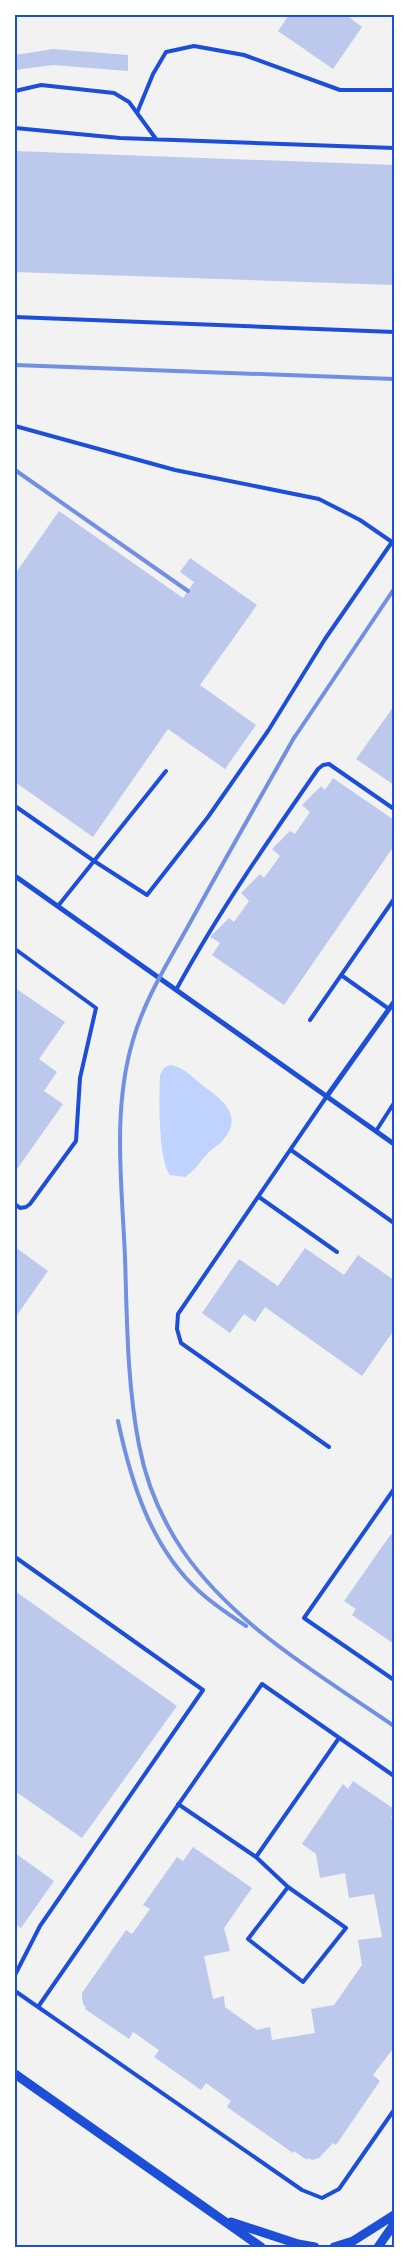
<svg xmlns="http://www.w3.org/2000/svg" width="409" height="2262" font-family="'Open Sans',sans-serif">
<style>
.water{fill:#bfd3fe}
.building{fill:#bdc9ec}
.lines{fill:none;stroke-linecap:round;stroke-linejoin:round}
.service{stroke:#1d4ed8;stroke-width:4}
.minor{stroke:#1d4ed8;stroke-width:5}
.tertiary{stroke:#1d4ed8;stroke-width:9}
.rail{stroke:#7290e2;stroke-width:4}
.neatline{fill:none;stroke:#1d4ed8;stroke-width:2}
</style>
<rect width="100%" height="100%" fill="#f2f2f2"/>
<!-- water -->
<path class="water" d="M170 1065C182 1066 193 1077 202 1085 221 1099 245 1115 223 1140 219 1145 213 1148 209 1152 200 1161 195 1171 185 1177L170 1175C158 1160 159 1096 160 1075L164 1068Z"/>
<!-- building -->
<path class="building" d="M289 15H346L362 27 333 69 278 31Z
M53 49 128 55V71L53 65 15 70V55Z
M15 151 394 165V285L15 272Z
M59 511 183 598 194 582 180 572 190 558 257 605 200 685 256 725 225 769 168 729 93 837 15 782V574Z
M394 706V785L356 759Z
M333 778 394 820V846L284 1005 212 955 220 943 210 937 229 918 234 922 249 901 241 893 260 874 264 878 280 856 272 849 290 831 295 834 310 812 302 805 321 786 325 790Z
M15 988 65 1022 39 1059 57 1072 44 1091 63 1104 15 1172Z
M15 1247 48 1271 15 1318Z
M305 1248 344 1275 358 1255 394 1280V1330L362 1376 265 1307 255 1322 244 1314 230 1333 202 1313 239 1259 278 1286Z
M391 1534 394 1536V1644L352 1615 356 1609 344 1601Z
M15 1591 177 1706 82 1838 15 1791Z
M353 1781 394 1809 391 1818 394 1820V2051L392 2050 373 2075 380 2081 336 2145 333 2143 319 2158 312 2160 308 2158 307 2160 294 2151 293 2153 227 2107 231 2101 206 2083 201 2090 154 2057 159 2050 133 2032 129 2039 85 2009 86 2007 83 2004 82 1997V1993L126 1930 132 1934 150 1909 143 1905 177 1857 183 1861 193 1847 252 1888 224 1928 230 1951 204 1956 213 1999 224 1996 225 2007 257 2030 270 2027 272 2040 315 2033 311 2009 334 2005 362 1965 358 1940 382 1937 374 1894 349 1898 345 1873 320 1878 316 1854 302 1844 343 1784 348 1789Z
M15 1853 54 1881 21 1928 15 1924Z"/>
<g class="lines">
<!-- service -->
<path class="service" d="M15 91 41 85 114 93 129 102 156 139
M137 113 153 74 166 52 194 46 244 55 340 90H394
M15 128 120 138 394 148
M15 317 394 332
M15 426 175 470 319 499 360 520 392 542 325 639 268 731 208 817 147 895 94 861 166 771
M15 806 94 861 58 906
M15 949 96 1008 80 1078 76 1141 30 1204 26 1207 20 1208 15 1204
M341 975 389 1009
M176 990C218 913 268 841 318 769L323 765 329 764 394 809
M310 1020 394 899
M327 1096 178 1314 177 1329 181 1343 329 1447
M376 1131 394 1103
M291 1150 394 1223
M259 1197 337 1252
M394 1489 304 1618 394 1680
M15 1557 203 1690 40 1926 15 1975
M178 1804 256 1857 288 1887 346 1928 303 1982 248 1939 288 1887
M256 1857 339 1738
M15 1991 302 2190 322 2198 339 2189 394 2110
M38 2007 262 1684 394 1776"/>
<!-- minor -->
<path class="minor" d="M15 876 394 1144
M327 1096 394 1002"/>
<!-- tertiary -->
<path class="tertiary" d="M15 2074 261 2247
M231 2222 298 2244 315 2247
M334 2247 353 2241 394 2215
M378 2247 394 2224"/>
<!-- rail -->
<path class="rail" d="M15 365 394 379
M15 470 188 591
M295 736C260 798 225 859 191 921 170 959 145 998 133 1040 112 1110 122 1185 125 1257 127 1319 127 1383 139 1445 146 1482 162 1520 183 1551 235 1626 320 1675 394 1726
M294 738 394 589
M118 1421C131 1482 151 1548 200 1592 214 1605 230 1615 246 1626"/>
</g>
<!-- border -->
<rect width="409" height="2262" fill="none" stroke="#ffffff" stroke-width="32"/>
<rect x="16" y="16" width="377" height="2230" class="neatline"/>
</svg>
